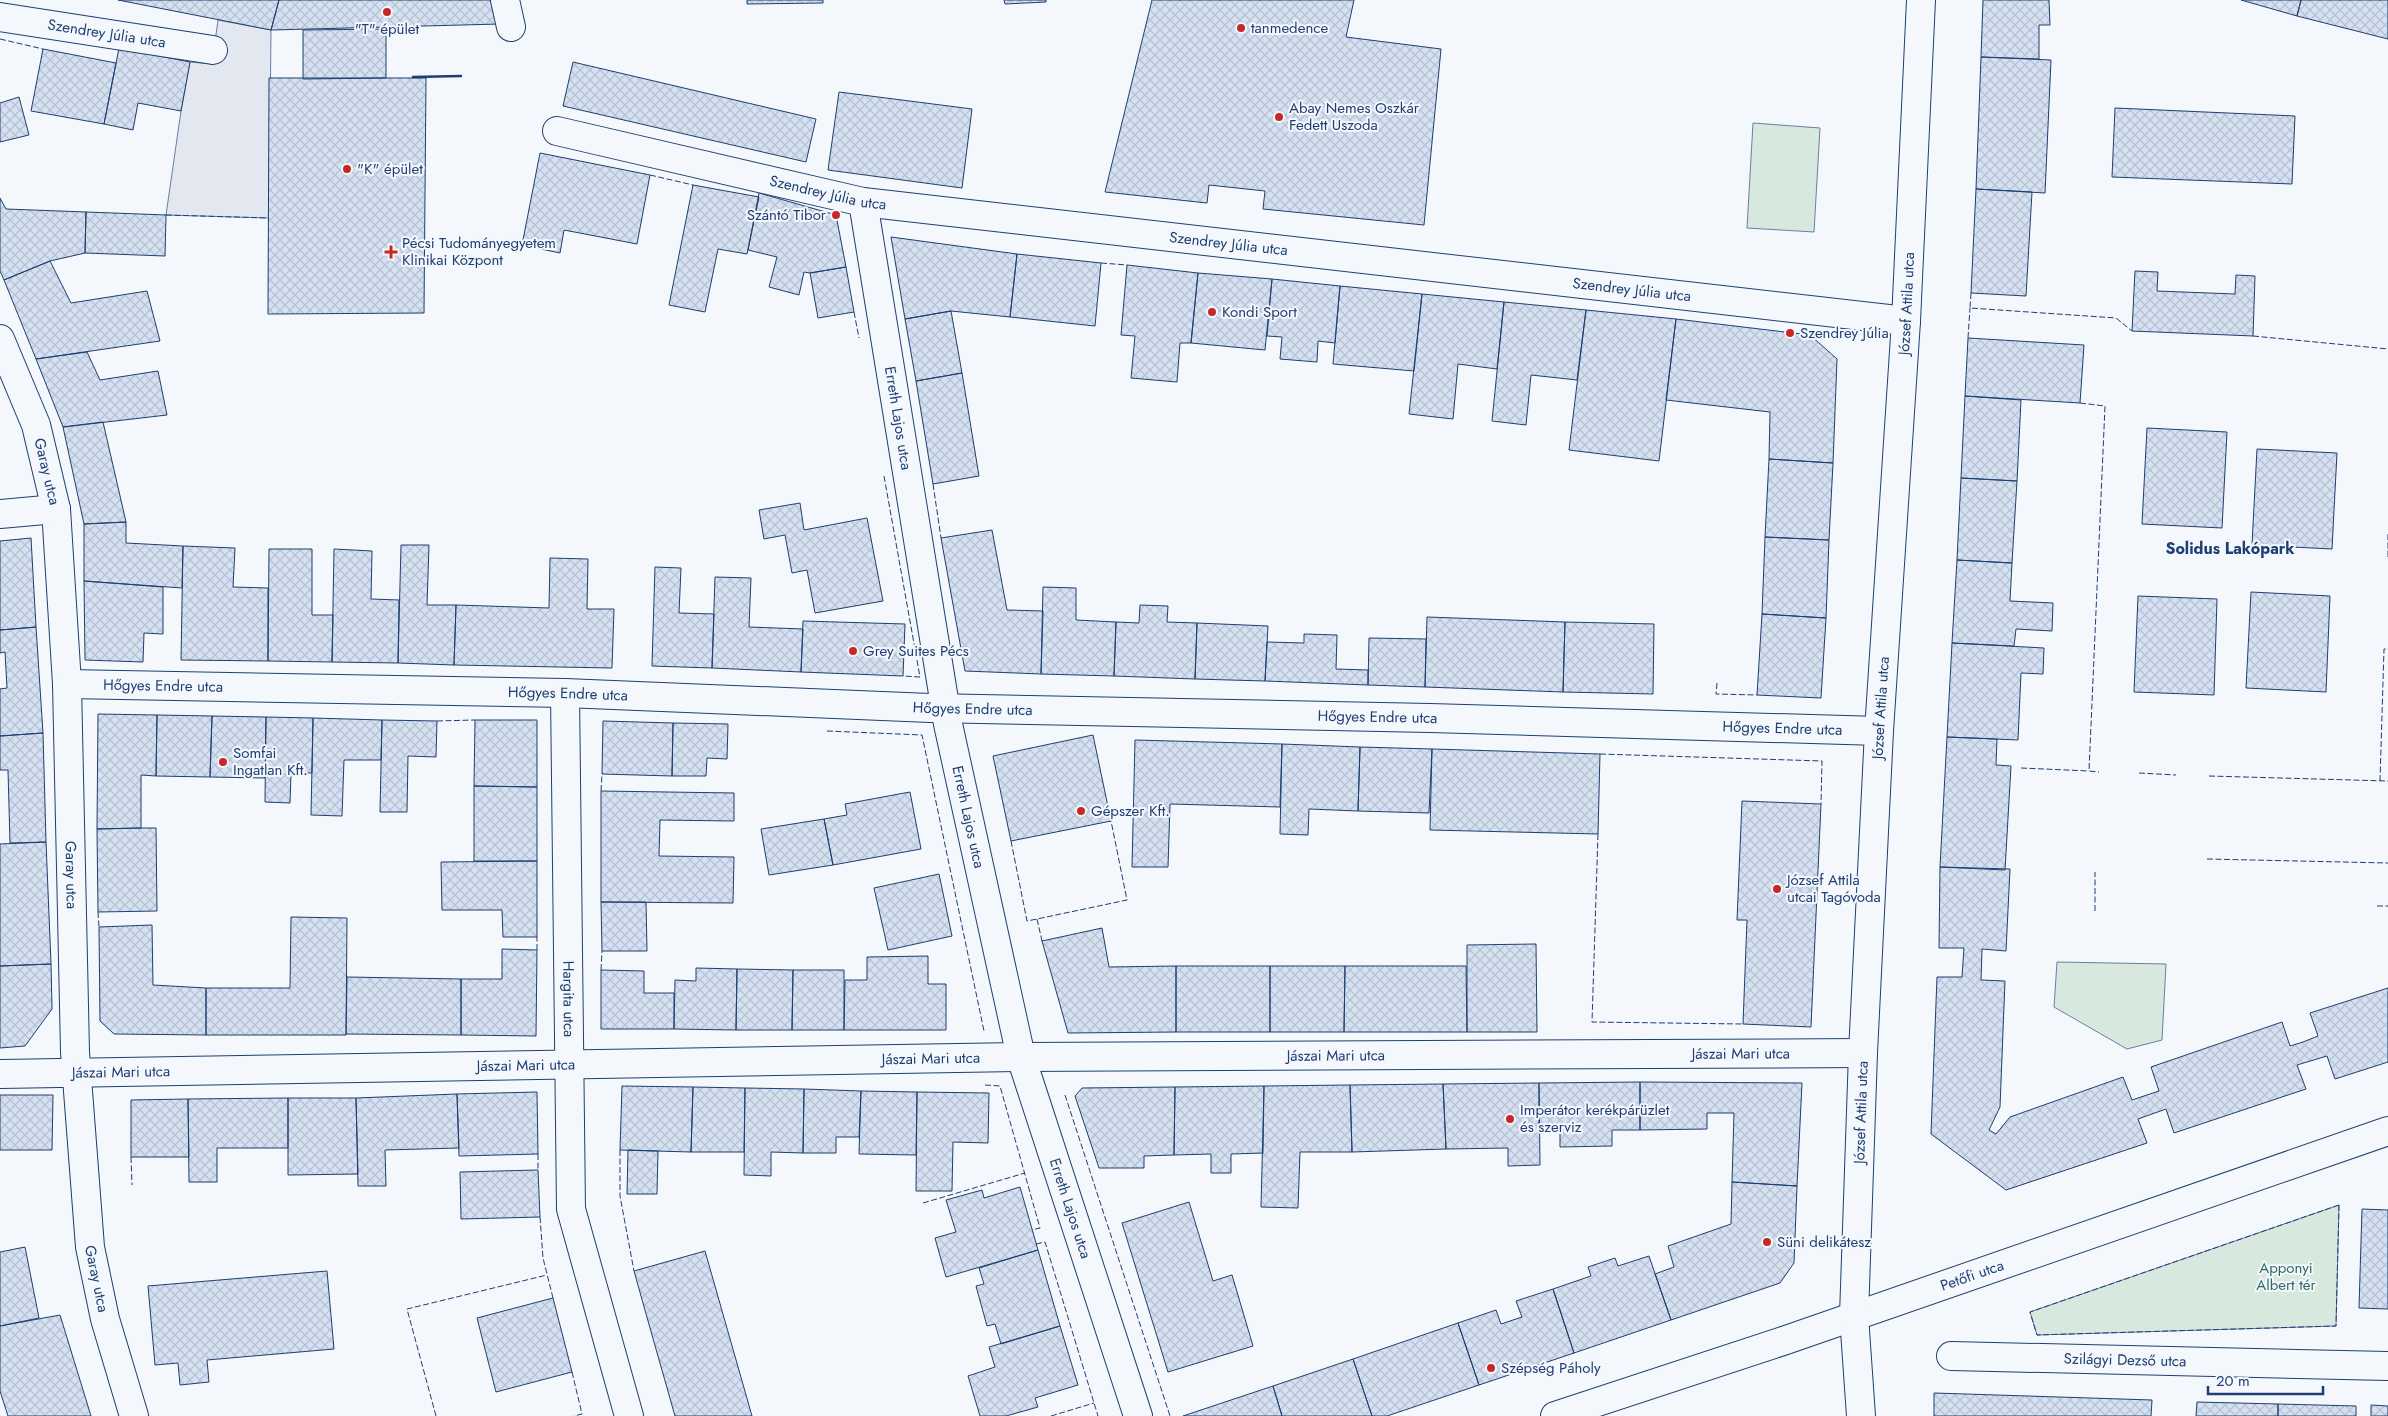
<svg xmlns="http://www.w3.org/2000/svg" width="2388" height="1416" font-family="Jost,sans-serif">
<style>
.green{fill:#d7e8df;stroke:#687fa3}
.parking{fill:#e3e8f0;stroke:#687fa3}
.building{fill:url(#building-cross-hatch);stroke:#1d3f73}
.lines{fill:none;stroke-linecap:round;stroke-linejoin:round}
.minor-casing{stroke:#1d3f73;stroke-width:30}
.major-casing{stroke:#1d3f73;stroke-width:30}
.minor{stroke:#f4f7fb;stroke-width:28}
.major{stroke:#f4f7fb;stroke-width:28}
.fence{stroke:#1d3f73;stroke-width:1;stroke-dasharray:6 2.5;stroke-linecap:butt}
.wall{stroke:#1d3f73;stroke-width:2.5}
.poi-dot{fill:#c62828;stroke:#f4f7fb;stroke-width:2}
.labels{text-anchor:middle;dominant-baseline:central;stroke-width:4;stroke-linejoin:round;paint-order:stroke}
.poi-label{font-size:15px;fill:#1d3f73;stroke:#f4f7fb;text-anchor:start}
.street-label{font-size:15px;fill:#1d3f73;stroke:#f4f7fb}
.park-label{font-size:15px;fill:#2c6c60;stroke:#f4f7fb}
.neighbourhood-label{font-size:16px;font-weight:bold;fill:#1d3f73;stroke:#f4f7fb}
</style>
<defs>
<pattern id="building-cross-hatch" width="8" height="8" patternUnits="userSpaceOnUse" patternTransform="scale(1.25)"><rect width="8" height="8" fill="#d5e0f0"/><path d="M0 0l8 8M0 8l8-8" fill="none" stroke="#b6c1d1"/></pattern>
</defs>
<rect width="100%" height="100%" fill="#f4f7fb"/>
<!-- green -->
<path class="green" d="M1753 123 1820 128 1814 232 1747 228Z
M2057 962 2166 964 2162 1040 2127 1049 2054 1007Z
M2339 1205 2336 1326 2037 1335 2030 1312Z"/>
<!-- parking -->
<path class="parking" d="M218 20 271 30 269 218 166 215 181 111 190 62 212 64Z"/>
<!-- building -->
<path class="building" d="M118 0H279L271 30Z
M279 0H495L500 24 271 30Z
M747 0H823V3L747 4Z
M1004 0H1046V2L1005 4Z
M1152 0H1354L1346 37 1441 49 1424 225 1263 209 1265 191 1209 185 1207 203 1105 192Z
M1983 0H2049L2050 25H2039V59L1981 57Z
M2241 0H2301L2297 16Z
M2301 0H2388V39L2297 16Z
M386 29V78L303 79V30Z
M119 48 190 62 181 111 138 103 133 130 104 124Z
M43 49 116 63 104 124 31 111Z
M1981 57 2051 60 2045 193 1976 189Z
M573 62 816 119 806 162 563 106Z
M269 78H426L424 313 268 314Z
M839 92 972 109 962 188 828 170Z
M19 97 29 135 0 142V103Z
M2115 108 2295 116 2292 184 2112 177Z
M540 153 650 175 637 244 564 230 560 253 522 245Z
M693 185 759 197 747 254 718 249 705 312 669 305Z
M1976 189 2032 192 2026 296 1971 293Z
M759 193 836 215 846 267 810 273 804 272 799 295 769 287 777 257 748 250Z
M0 198 6 209 86 212 85 253 50 261 4 280 0 271Z
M86 212 166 215 165 256 85 253Z
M891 237 1017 254 1010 317 951 311 905 319Z
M1017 254 1101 263 1095 326 1010 317Z
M50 261 71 303 147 291 160 341 36 359 4 280Z
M1127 265 1198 273 1191 343H1180L1177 382 1131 378 1135 336 1121 335Z
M846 267 854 312 818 318 810 273Z
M2135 271 2158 272 2157 291 2235 294 2236 275 2255 276 2253 336 2132 331Z
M1198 273 1272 279 1265 350 1191 343Z
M1272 279 1340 286 1335 343 1318 341 1317 362 1280 359 1282 337 1267 336Z
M1340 286 1422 294 1414 371 1333 364Z
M1422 294 1504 302 1497 369 1458 364 1453 419 1409 414Z
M1504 302 1586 310 1577 380 1531 375 1526 425 1492 421Z
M1586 310 1676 319 1659 461 1569 450Z
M951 311 962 373 916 381 905 319Z
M1676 319 1810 335 1837 359 1833 463 1769 459 1770 412 1666 400Z
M1968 338 2084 345 2080 403 1965 396Z
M87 352 100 380 158 371 167 415 63 427 36 359Z
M962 373 979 476 933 484 916 381Z
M1965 396 2021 400 2017 481 1961 478Z
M103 422 126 522 84 524 63 427Z
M2147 428 2227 432 2222 528 2142 524Z
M2257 449 2337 453 2332 549 2252 545Z
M1769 459 1833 463 1829 540 1765 537Z
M1961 478 2017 481 2012 563 1957 560Z
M800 503 804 530 867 518 883 601 815 613 807 570 792 573 785 535 764 539 759 510Z
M126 522V543L183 546 182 588 84 581V524Z
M992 530 1007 610 1043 611 1041 674 965 671 941 538Z
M1765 537 1829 540 1826 618 1762 614Z
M31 538 36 627 0 630V541Z
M401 545H429L427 605H456L454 665 398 663Z
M183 546 235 548 233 587 268 588V661L181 660Z
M269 549H312V615H333L332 662 268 661Z
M334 549 372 551 371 599 399 600 398 663 332 662Z
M550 558 588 559 587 609H614L612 668 454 665 456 605 549 608Z
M1957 560 2012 563 2010 601 2053 603 2052 631 2016 629 2014 646 1952 643Z
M655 567 681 568 679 613 714 614 712 668 652 666Z
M715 577 751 578 749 627 803 629 801 672 712 668Z
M84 581 163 587V634L144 633 143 662 85 660Z
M1043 587 1076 588V620L1116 622 1114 676 1041 674Z
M2251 592 2330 596 2326 692 2246 688Z
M2138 596 2217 599 2214 695 2134 692Z
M1140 605 1168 606 1167 622 1197 623 1195 679 1114 676 1116 622 1139 623Z
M1762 614 1826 618 1821 698 1757 695Z
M1427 617 1565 622 1563 692 1425 687Z
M803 621 905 624 903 676 801 672Z
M1565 622 1654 624 1653 694 1563 692Z
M1197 623 1268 626 1265 681 1195 679Z
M36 627 43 733 0 736V689L7 688 5 652 0 653V630Z
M1304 634 1337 635 1336 669 1368 670V685L1265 681 1267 642 1304 643Z
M1369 638 1426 639 1425 687 1368 685Z
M1952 643 2044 648 2043 674 2021 673 2018 740 1947 737Z
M98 714 157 715 156 776 141 775V828L97 829Z
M157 715 212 716 210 777 156 776Z
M212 716 266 717 265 778 210 777Z
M266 717 313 718 312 773H291L290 803 265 802Z
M313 718 382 720 381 760H344L342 816 311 815Z
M382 720 437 721 436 757 408 756 407 812H380Z
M475 720H537V787L474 786Z
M603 721 673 723 672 776 602 774Z
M673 723 728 724 727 759 707 758 706 776H672Z
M43 733 46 842 10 843 8 770H0V736Z
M1093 735 1111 821 1011 841 993 756Z
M1947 737 1997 739 1996 765 2011 766 2005 870 1940 867Z
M1135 740 1282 744 1280 807 1170 804 1168 867H1132Z
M1282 744 1360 747 1358 811 1309 809 1308 835 1280 834Z
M1360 747 1432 749 1429 813 1358 811Z
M1432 749 1600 754 1598 834 1430 830Z
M474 786 537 787V861H474Z
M601 791 734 793V821L660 820 659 856 734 857 733 903 601 902Z
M910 792 921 849 833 865 824 819 847 815 845 804Z
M1742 801 1821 804 1811 1027 1743 1024 1747 920H1737Z
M824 819 833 865 769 875 761 829Z
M141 828H156L157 911 98 912 97 829Z
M46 842 51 964 0 966V844Z
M537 861V937H503L502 910H442L441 862Z
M1940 867 2010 869 2006 951 1982 949 1981 980 2005 981 2000 1107 1989 1130 1996 1134 2010 1117 2123 1077 2132 1100 2159 1091 2151 1067 2282 1022 2290 1046 2303 1042 2318 1036 2310 1013 2388 988V1062L2335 1079 2327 1056 2297 1065 2306 1089 2174 1133 2166 1109 2138 1119 2147 1143 2006 1190 1931 1134 1937 977H1962L1964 948H1939Z
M939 874 952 936 888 950 874 888Z
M601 902H646L647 951H602Z
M291 917 347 918 346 1035H206V988H290Z
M152 925 153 985 206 988V1035L114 1034 100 1021 99 927Z
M1102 928 1109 967 1176 966V1032L1068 1033 1042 941Z
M1536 944 1537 1032H1467V945Z
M502 949 537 950 536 1036 461 1035V979H502Z
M928 956V984H946V1030H844L845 980H867V957Z
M51 964 52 1009 25 1046 0 1048V966Z
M1176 966H1270V1032H1176Z
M1270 966H1345L1344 1032H1270Z
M1345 966H1466L1467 1032H1344Z
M696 968 737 969 736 1030 674 1029 675 980 696 981Z
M737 969 793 970 792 1030H736Z
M601 970 644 971V993H674V1029H601Z
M793 970H844V1030H792Z
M347 977 461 979V1035L346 1034Z
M1640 1082 1802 1083 1797 1186 1732 1182 1734 1113H1707V1129L1640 1130Z
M1640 1082V1130H1612V1146L1560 1147V1130L1539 1131V1083Z
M1539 1083 1540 1165 1508 1166V1148L1446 1149 1443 1084Z
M1443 1084 1446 1149 1352 1152 1350 1085Z
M1350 1085 1352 1152H1300L1298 1208 1261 1207 1264 1086Z
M622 1086 693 1087 691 1152 620 1150Z
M1264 1086 1263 1153 1231 1154V1173H1211V1154L1174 1155 1175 1087Z
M693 1087 745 1088 744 1152H691Z
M1175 1087 1174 1155 1144 1156V1168H1099L1075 1096 1082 1088Z
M745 1088 804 1089 803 1153 771 1152V1176L744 1175Z
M804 1089 861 1091 859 1137H836V1153H803Z
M861 1091 917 1092 916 1155 859 1154Z
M537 1092 538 1154 459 1156 457 1094Z
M917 1092 989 1093 988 1143 953 1142 952 1191H916Z
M457 1094 459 1148 385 1150 386 1186H358L356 1098Z
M0 1095H53L52 1150H0Z
M288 1098H356L358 1174 288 1175Z
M288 1098V1148H217V1182H189L188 1099Z
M188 1099 189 1157H131V1100Z
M628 1150 658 1151 657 1194H627Z
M538 1170 540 1217 461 1219 460 1172Z
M1732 1182 1797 1186 1794 1263 1780 1283 1671 1320 1655 1274 1674 1267 1668 1246 1731 1224Z
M1020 1187 1038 1250 946 1277 935 1238 956 1232 946 1200 982 1190 984 1198Z
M1189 1202 1213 1281 1232 1275 1253 1346 1168 1372 1122 1223Z
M2362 1209 2388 1210V1309L2359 1308Z
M25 1247 39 1318 0 1326V1252Z
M1038 1250 1060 1326 1001 1344 995 1324 987 1326 976 1286 984 1284 979 1268Z
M705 1251 752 1416H675L650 1328 634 1271Z
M1649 1256 1671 1320 1574 1353 1553 1289 1591 1276 1588 1267 1615 1258 1618 1266Z
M327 1271 334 1349 207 1360 209 1382 180 1385 178 1363 155 1365 148 1286Z
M1553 1289 1574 1353 1479 1385 1458 1323 1496 1310 1501 1324 1522 1317 1516 1301Z
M553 1298 572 1372 496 1392 477 1318Z
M60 1315 91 1416H8L0 1391V1326Z
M1458 1323 1479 1385 1387 1416H1372L1353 1359Z
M1060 1326 1078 1385 1035 1398 1038 1407 1006 1416H980L968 1376 995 1367 989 1347Z
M1353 1359 1372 1416H1282L1273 1386Z
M1273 1386 1282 1416H1183Z
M1934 1393 2152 1400 2151 1416H1934Z
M2197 1402 2278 1404V1416H2196Z
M2278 1404 2356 1406V1416H2278Z
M2371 1405 2388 1406V1416H2371Z"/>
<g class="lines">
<!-- minor casing -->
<g class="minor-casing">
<g id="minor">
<path d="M505 0 511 27"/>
<path id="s1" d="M0 17 213 50"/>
<path id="s2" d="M557 131 863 202 1906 321"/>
<path id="s3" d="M863 202 948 724 1021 1057 1138 1416"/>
<path id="s4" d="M0 339 36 425 56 509 67 684 75 1052 90 1247 105 1319 134 1416"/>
<path d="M0 514 56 509"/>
<path id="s5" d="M67 684 565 693 930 708 1430 718 1879 731"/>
<path id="s6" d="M565 693 571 1209 629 1416"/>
<path id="s7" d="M0 1074 1021 1057 1863 1053"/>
<path id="s8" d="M1951 1356 2388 1366"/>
<path id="s9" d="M1555 1416 1786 1340 2388 1131"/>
</g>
</g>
<!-- major casing -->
<g class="major-casing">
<g id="major">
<path id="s10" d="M1861 1416 1854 1316 1863 1053 1879 731 1906 321 1921 0"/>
</g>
</g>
<!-- minor -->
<use href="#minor" class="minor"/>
<!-- major -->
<use href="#major" class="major"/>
<!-- fence -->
<path class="fence" d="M0 39 43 49
M650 175 693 185
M166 215 269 218
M1101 263 1127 265
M1971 293 1970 308 2116 318 2132 331
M854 312 859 338
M2253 336 2388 349
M1968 338 1970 308
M2080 403 2105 406 2089 771 2099 772
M884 476 920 677 903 676
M933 484 941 538
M2388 534V558
M1717 683 1716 694 1757 695
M437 721 475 720
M827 731 922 735 984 1031
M1600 754 1822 761 1821 804
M2021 768 2089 771
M2139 773 2176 775
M2209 776 2388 781
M2380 781 2384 649H2388
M601 791 602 774
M1598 834 1592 1022 1743 1024
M1011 841 1027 921 1037 919 1127 900 1111 821
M2207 859 2388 863
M2377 906H2388
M2095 911V872
M98 912 99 927
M1037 919 1042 941
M537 950V937
M601 970 602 951
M985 1085 1000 1086 1040 1228 1032 1230
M1065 1095 1170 1416
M620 1150V1196L634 1271
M538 1154V1170
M131 1157 132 1185
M923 1203 1025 1173
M2339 1205 2336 1326 2037 1335 2030 1312Z
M540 1217 543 1258 553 1298
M1036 1244 1045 1242 1098 1416
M572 1372 582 1414 574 1416
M436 1416 407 1309 547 1275
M1051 1416 1094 1403"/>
<!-- wall -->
<path class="wall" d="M413 77 461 76"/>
</g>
<!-- markers -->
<g class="poi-dot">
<circle cx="387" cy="12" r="5"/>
<circle cx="1241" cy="28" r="5"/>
<circle cx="1279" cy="117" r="5"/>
<circle cx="347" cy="169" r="5"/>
<circle cx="836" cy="215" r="5"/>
<path d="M388.5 244.5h5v5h5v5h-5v5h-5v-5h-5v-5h5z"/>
<circle cx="1212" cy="312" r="5"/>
<circle cx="1790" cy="333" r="5"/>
<circle cx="853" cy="651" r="5"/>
<circle cx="223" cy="762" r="5"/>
<circle cx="1081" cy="811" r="5"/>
<circle cx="1777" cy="889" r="5"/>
<circle cx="1510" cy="1119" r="5"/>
<circle cx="1767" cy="1242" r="5"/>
<circle cx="1491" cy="1368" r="5"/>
</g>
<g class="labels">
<!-- poi labels -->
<g class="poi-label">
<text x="1251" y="28">tanmedence</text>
<text x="387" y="29" text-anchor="middle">"T" épület</text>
<text x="1289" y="108">Abay Nemes Oszkár<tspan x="1289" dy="17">Fedett Uszoda</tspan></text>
<text x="357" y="169">"K" épület</text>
<text x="826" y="215" text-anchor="end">Szántó Tibor</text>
<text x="402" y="243">Pécsi Tudományegyetem<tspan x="402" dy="17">Klinikai Központ</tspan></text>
<text x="1222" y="312">Kondi Sport</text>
<text x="1800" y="333">Szendrey Júlia</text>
<text x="863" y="651">Grey Suites Pécs</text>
<text x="233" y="753">Somfai<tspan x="233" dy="17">Ingatlan Kft.</tspan></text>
<text x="1091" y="811">Gépszer Kft.</text>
<text x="1787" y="880">József Attila<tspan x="1787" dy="17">utcai Tagóvoda</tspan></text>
<text x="1520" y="1110">Imperátor kerékpárüzlet<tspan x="1520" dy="17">és szerviz</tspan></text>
<text x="1777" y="1242">Süni delikátesz</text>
<text x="1501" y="1368">Szépség Páholy</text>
</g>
<!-- street labels -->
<g class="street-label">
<text stroke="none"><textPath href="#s1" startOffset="108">Szendrey Júlia utca</textPath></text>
<text stroke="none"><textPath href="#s2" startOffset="278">Szendrey Júlia utca</textPath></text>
<text stroke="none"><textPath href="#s2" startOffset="682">Szendrey Júlia utca</textPath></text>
<text stroke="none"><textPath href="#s2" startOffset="1088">Szendrey Júlia utca</textPath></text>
<text stroke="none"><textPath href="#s10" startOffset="1114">József Attila utca</textPath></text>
<text stroke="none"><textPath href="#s3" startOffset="219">Erreth Lajos utca</textPath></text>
<text stroke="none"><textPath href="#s4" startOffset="141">Garay utca</textPath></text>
<text stroke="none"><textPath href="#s5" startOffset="96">Hőgyes Endre utca</textPath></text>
<text stroke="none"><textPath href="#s5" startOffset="501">Hőgyes Endre utca</textPath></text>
<text stroke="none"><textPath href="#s10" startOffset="709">József Attila utca</textPath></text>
<text stroke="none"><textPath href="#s5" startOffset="906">Hőgyes Endre utca</textPath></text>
<text stroke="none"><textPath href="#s5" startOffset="1311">Hőgyes Endre utca</textPath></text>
<text stroke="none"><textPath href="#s5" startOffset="1716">Hőgyes Endre utca</textPath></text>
<text stroke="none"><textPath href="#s3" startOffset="624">Erreth Lajos utca</textPath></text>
<text stroke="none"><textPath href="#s4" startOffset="546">Garay utca</textPath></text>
<text stroke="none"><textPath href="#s6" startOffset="306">Hargita utca</textPath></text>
<text stroke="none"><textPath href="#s7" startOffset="1741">Jászai Mari utca</textPath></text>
<text stroke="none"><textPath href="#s7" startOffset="1336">Jászai Mari utca</textPath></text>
<text stroke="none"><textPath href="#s7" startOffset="931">Jászai Mari utca</textPath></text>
<text stroke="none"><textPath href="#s7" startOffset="526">Jászai Mari utca</textPath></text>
<text stroke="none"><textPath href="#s7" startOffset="121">Jászai Mari utca</textPath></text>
<text stroke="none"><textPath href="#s10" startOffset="304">József Attila utca</textPath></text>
<text stroke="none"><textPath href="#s3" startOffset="1029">Erreth Lajos utca</textPath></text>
<text stroke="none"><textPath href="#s9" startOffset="440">Petőfi utca</textPath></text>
<text stroke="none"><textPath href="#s4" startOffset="951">Garay utca</textPath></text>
<text stroke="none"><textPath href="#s8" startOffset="174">Szilágyi Dezső utca</textPath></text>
</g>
<!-- park labels -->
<g class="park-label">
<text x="2286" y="1268">Apponyi<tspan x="2286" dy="17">Albert tér</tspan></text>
</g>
<!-- neighbourhood labels -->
<g class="neighbourhood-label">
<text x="2230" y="548">Solidus Lakópark</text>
</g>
</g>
<!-- scale -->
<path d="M2208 1386v8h115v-8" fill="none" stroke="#1d3f73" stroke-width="2.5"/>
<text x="2216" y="1386" font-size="15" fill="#1d3f73" stroke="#f4f7fb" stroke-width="4" paint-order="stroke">20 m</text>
</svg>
